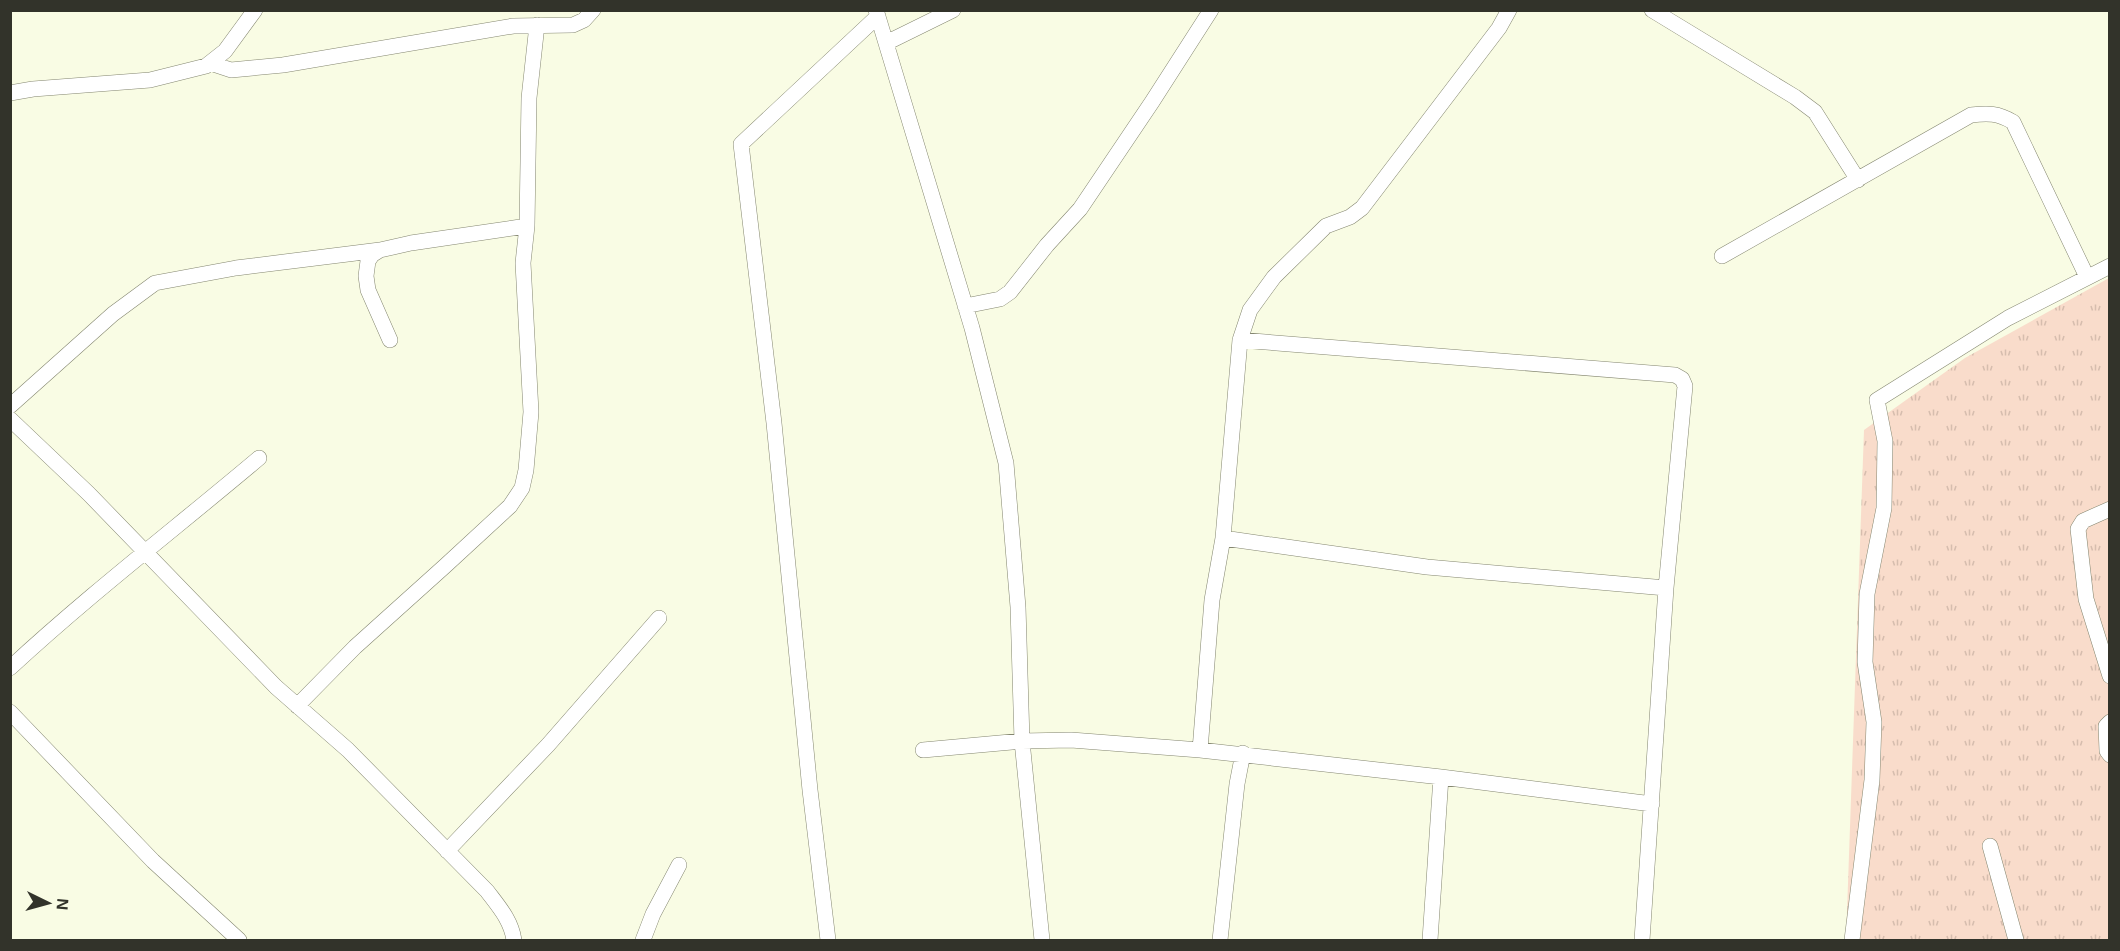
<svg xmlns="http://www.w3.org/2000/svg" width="2120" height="951" font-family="Arial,sans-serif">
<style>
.grass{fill:url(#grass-tufts)}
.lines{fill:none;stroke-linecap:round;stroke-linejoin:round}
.minor-casing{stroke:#848670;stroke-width:16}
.minor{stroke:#fff;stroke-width:15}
</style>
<defs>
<pattern id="grass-tufts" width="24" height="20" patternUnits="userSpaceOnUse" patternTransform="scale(1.5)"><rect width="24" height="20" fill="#f9dccb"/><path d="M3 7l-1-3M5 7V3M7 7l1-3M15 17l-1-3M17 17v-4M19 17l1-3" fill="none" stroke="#d6bdae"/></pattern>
</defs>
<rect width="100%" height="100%" fill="#f9fce4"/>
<!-- grass -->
<path class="grass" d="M2109 278V940H1846L1864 430 1965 358Z"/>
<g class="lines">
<!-- minor casing -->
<g class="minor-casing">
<path id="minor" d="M876 10 972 328 1006 463 1018 607 1022 741 1042 940
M1652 10 1795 97 1815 112 1858 180
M886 43 953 10
M210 63 231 70 283 65 513 26 573 25 584 20 593 10
M10 93 33 89 150 80 206 66 225 51 255 10
M1722 256 1971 115C1988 113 1998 113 2013 122L2087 277
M965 306 1000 299 1010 292 1047 245 1080 209 1152 102 1211 10
M390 340 368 290 366 276 368 261 372 255 380 250 411 243 527 226
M1240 340 1250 310 1274 277 1326 226 1350 217 1362 208 1499 28 1509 10
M10 406 113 314 155 283 236 268 380 250
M10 419 89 494 276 687 348 750 487 891C499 907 511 920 514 940
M2110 509 2083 521 2078 529 2086 599 2110 676
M1223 538 1427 567 1666 588
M10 668C90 594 176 528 259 458
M297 706 355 647 445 566 510 506 522 488 526 470 531 412 523 263 527 226 529 98 537 25
M10 712 153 861 239 940
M2110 722 2106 726 2107 751 2110 755
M923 750 1022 741 1071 740 1200 750 1441 777 1652 804
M1200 750 1212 600 1223 538 1240 340 1675 375 1682 379 1685 386 1666 588 1642 940
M1990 846 2016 940
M447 851 548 745 659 618
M643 940 653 914 679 865
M828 940 810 790 774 423 741 144 878 16
M1220 940 1237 784 1243 753
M1430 940 1441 777
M1852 940 1872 780 1874 722 1865 662 1867 594 1884 508 1885 441 1877 400 2008 318 2110 266"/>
</g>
<!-- minor -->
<use href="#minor" class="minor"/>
</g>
<!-- border -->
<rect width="2120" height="951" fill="none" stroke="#32332a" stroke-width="24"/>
<!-- north arrow -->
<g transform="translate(48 903) rotate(95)" stroke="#f9fce4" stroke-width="4.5" paint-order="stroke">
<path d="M0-4.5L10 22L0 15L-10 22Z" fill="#32332a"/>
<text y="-9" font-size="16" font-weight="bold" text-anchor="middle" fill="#32332a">N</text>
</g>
</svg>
